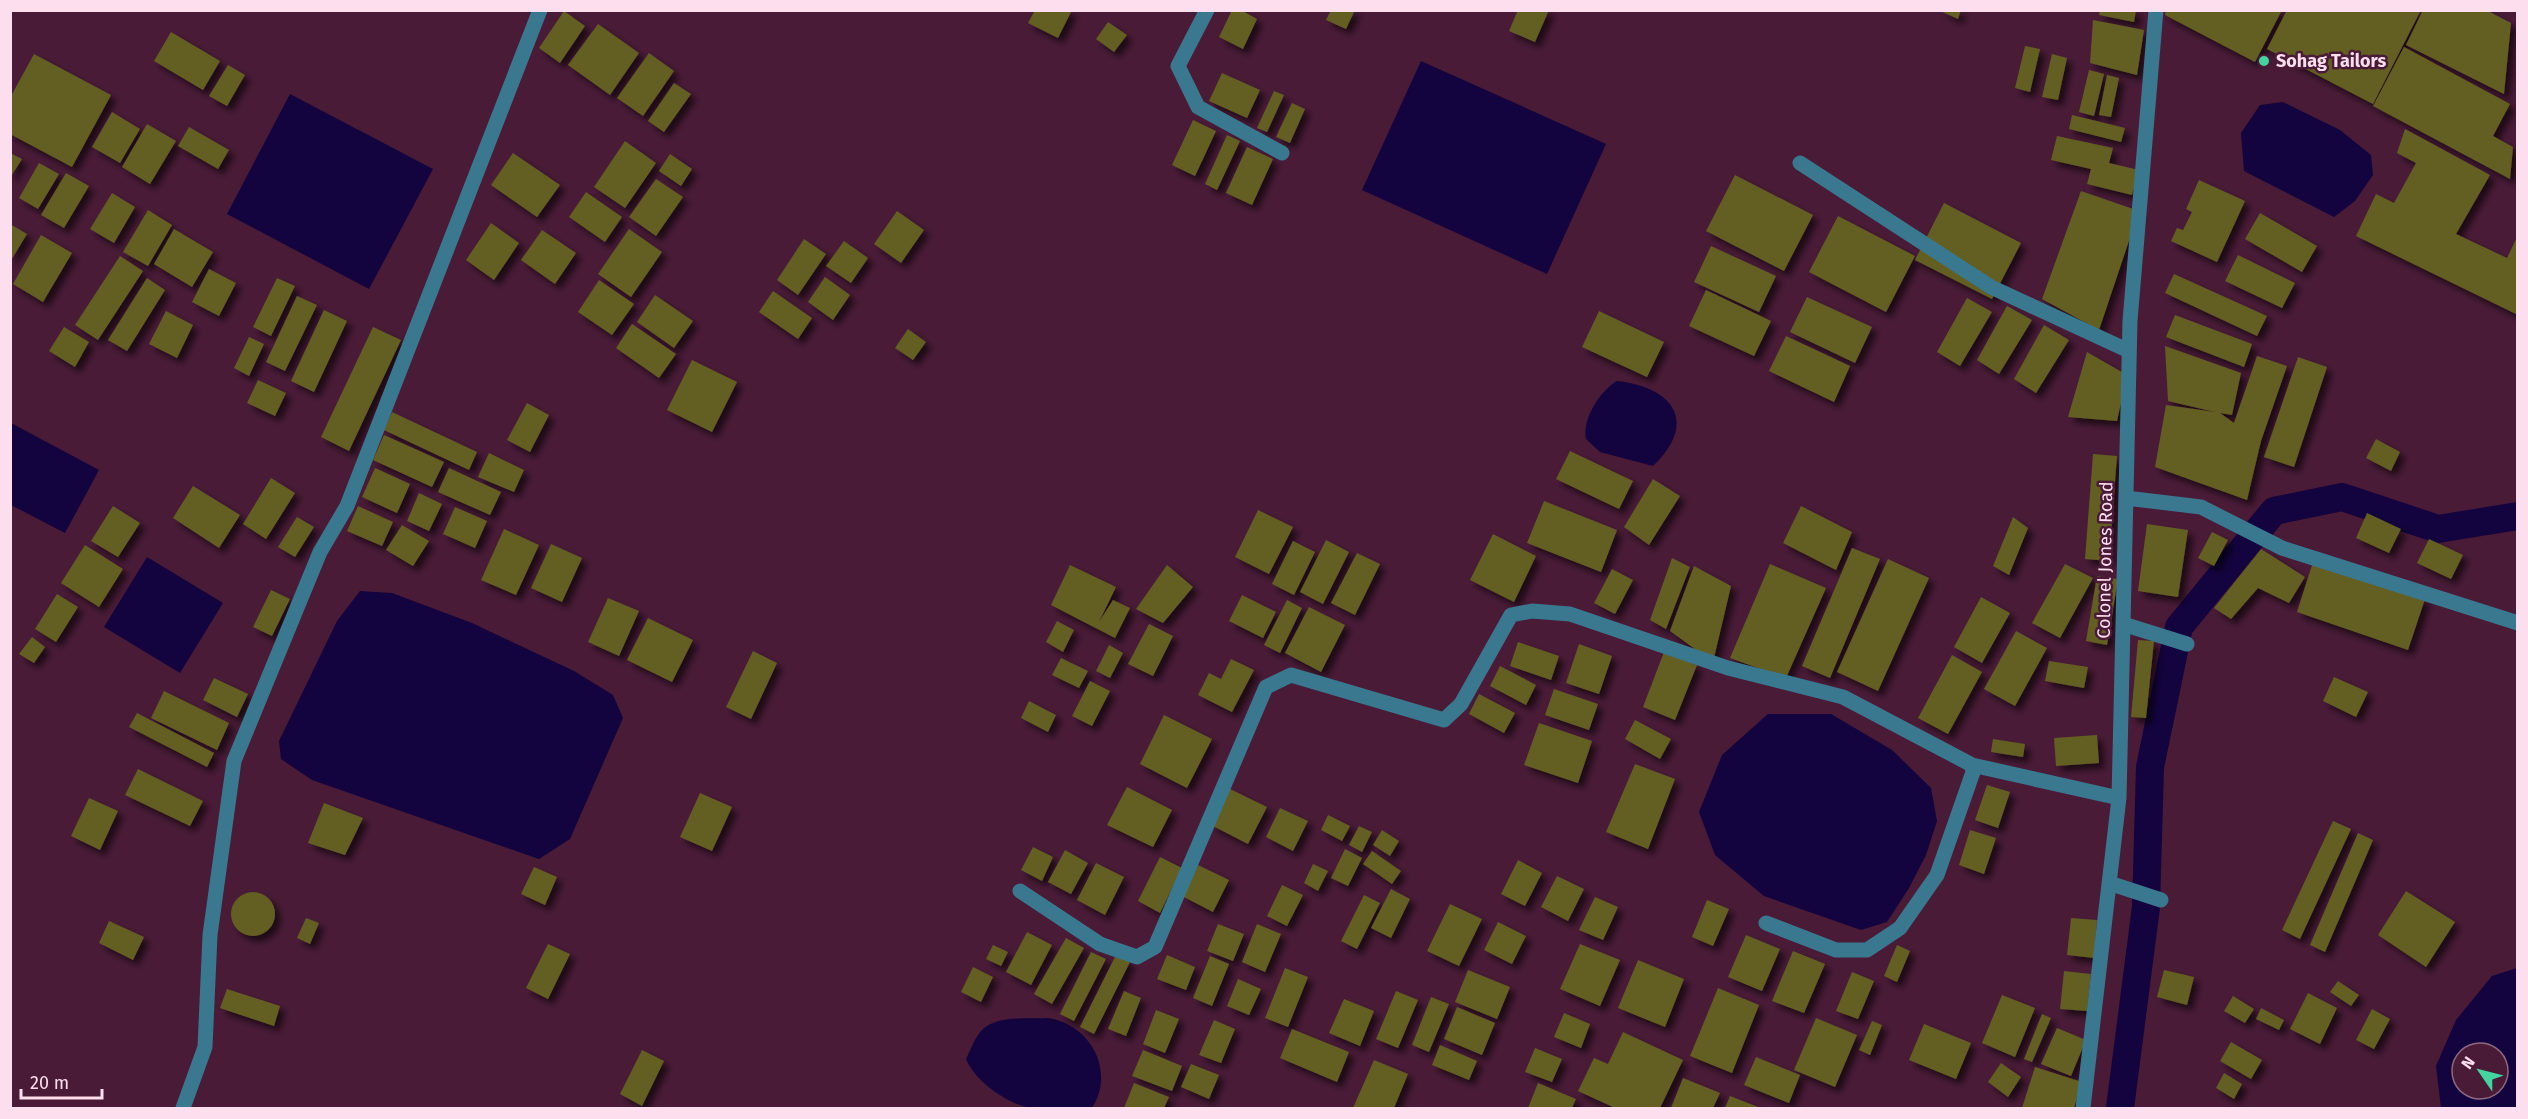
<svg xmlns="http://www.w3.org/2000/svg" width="2528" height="1119" font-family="'Fira Sans',sans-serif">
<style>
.water{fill:#13033e;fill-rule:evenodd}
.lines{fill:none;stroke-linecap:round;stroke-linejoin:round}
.canal{stroke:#13033e;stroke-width:28}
.building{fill:#635e23;filter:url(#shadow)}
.minor{stroke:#3a7890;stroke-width:15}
.poi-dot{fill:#43d4a0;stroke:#491b37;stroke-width:2}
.labels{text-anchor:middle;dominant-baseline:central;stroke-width:5;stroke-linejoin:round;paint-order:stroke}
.poi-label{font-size:18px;font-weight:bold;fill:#fddeee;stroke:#491b37;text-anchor:start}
.street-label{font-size:18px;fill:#fddeee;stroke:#491b37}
</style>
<defs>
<filter id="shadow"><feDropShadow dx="5.5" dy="5.5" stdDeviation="3" flood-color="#0009"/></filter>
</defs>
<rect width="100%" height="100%" fill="#491b37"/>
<!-- water -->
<path class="water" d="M1421 61 1606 144 1547 274 1362 190Z
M290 94 433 169 369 289 227 214Z
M2283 102 2340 130 2371 155 2373 175 2355 201 2334 217 2244 171 2241 133 2260 105Z
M1617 381C1673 387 1699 422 1653 466L1600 452 1586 439C1582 419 1600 391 1617 381Z
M11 423 99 470 65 533 11 505Z
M147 557 223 603 180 673 104 627Z
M360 591 392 593 472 623 574 671 613 695 623 718 570 839 539 859 312 780 281 759 279 741 337 621Z
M1768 714H1831L1892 750 1931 788 1937 821 1926 855 1909 888 1887 922 1861 930 1764 896 1715 855 1699 812 1722 755Z
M2517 968V1108H2441L2436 1066 2456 1020 2492 976ZM2462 1053H2498V1089H2462Z
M1048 1018C1090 1024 1116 1071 1092 1108 1072 1109 1050 1112 1031 1108 1007 1104 975 1081 966 1059 971 1049 975 1037 983 1029 998 1015 1029 1019 1048 1018Z"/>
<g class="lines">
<!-- canal -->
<path class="canal" d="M2120 1108 2146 907 2150 767 2179 627 2274 511 2342 497 2438 529 2518 516"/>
</g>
<!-- building -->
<path class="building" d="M1035 10H1072L1058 38 1028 23Z
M1232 10H1241L1257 19 1243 49 1219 37Z
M1331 10H1355L1346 29 1326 20Z
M1518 10H1549L1535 42 1509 31Z
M1938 10H1961L1958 19Z
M2100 10H2136L2134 22 2099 15Z
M2166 10H2282L2255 62 2165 15Z
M2287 10H2421L2373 104 2267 49Z
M2423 10H2486L2511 23 2504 94 2406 45Z
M564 11 585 26 560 63 539 48Z
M2093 20 2144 30 2137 75 2090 63Z
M1108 22 1127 35 1114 52 1096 39Z
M598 24 639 53 610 95 568 65Z
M171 32 220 61 203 90 154 61Z
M2025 46 2040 49 2030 92 2015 88Z
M2404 47 2510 104 2493 136 2513 147 2510 179 2373 106Z
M649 53 674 71 643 116 617 98Z
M34 54 111 95 72 167 10 134V98Z
M2052 54 2067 58 2058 100 2042 97Z
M228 65 245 75 227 106 209 96Z
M2089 70 2104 74 2094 116 2079 112Z
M1222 73 1260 90 1247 118 1209 101Z
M2107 75 2119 78 2111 117 2099 115Z
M674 83 691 94 664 132 648 121Z
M1274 91 1284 95 1267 132 1257 128Z
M1292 103 1305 109 1290 143 1276 137Z
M112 112 140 129 120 163 92 147Z
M2072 115 2125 128 2121 142 2069 129Z
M1193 120 1216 131 1195 176 1172 165Z
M147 124 176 141 150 184 122 167Z
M189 127 229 150 218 169 178 146Z
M2405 129 2490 175 2456 234 2507 258 2518 235V315L2356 236 2376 194 2394 203 2416 163 2397 153Z
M1227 135 1240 141 1217 190 1205 184Z
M2057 136 2113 148 2109 163 2139 170 2132 195 2087 184 2091 169 2051 160Z
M625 141 656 163 625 208 594 187Z
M1247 147 1273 159 1252 205 1226 193Z
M10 153 22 159 10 178Z
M513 153 560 185 537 217 491 185Z
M670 154 692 169 681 186 659 171Z
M39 163 59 174 38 209 19 198Z
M66 173 89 186 64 228 41 215Z
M1735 175 1813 215 1784 271 1706 231Z
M656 179 683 197 656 236 629 217Z
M2199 180 2245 201 2217 262 2171 241 2177 228 2183 230 2192 212 2186 209Z
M2081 191 2139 211 2099 330 2042 299Z
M586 192 622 217 605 242 569 217Z
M112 193 135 207 114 243 90 229Z
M1944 203 2021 243 1992 299 1915 260Z
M148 210 172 225 148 266 123 252Z
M897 211 924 230 901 263 874 244Z
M2260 213 2317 246 2302 272 2245 239Z
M1838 216 1915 256 1886 312 1809 272Z
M491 223 519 243 494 280 466 260Z
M10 224 27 234 10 262Z
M174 229 213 252 192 287 154 264Z
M629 229 662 252 631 297 598 274Z
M542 230 576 253 555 284 521 260Z
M41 235 72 253 43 302 13 284Z
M804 239 826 254 798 295 777 280Z
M844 241 868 258 851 283 826 266Z
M1711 246 1776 276 1759 312 1694 282Z
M2238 255 2295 283 2282 308 2225 281Z
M120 256 143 271 98 340 75 325Z
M209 269 236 283 219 316 192 302Z
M2174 274 2267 316 2257 336 2165 293Z
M825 277 850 295 833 320 808 302Z
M147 278 165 290 127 351 108 340Z
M277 278 295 286 271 336 253 327Z
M599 280 634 304 612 335 578 312Z
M1706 290 1771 321 1754 356 1689 326Z
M773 291 812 318 798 339 759 312Z
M655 295 693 321 674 348 637 322Z
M297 296 317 305 285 371 266 362Z
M1807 297 1872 327 1855 363 1790 332Z
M1967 298 1992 312 1960 366 1937 352Z
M2007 306 2032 320 1999 374 1977 360Z
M324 310 347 321 314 392 291 381Z
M166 311 193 325 177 358 149 344Z
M1599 311 1664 342 1647 377 1582 347Z
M2175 315 2252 344 2244 367 2166 337Z
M632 324 676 354 659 378 616 348Z
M2044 325 2069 340 2036 393 2014 379Z
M64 327 89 342 75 367 49 351Z
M373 327 401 340 349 451 321 437Z
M908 329 926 342 913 360 895 348Z
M1786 336 1850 366 1834 402 1769 371Z
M249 337 264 344 249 376 234 368Z
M2165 346 2241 373 2232 415 2220 413 2234 423 2257 356 2287 366 2261 441 2247 500 2155 467 2166 405 2215 412 2168 401Z
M2087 352 2127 375 2117 421 2068 417Z
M2298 357 2327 367 2294 467 2264 457Z
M692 360 737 382 712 432 667 410Z
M258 380 286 393 275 416 247 403Z
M527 403 549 415 530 452 507 440Z
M392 412 477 452 469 470 384 430Z
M384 435 444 462 432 487 373 460Z
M2376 439 2400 452 2391 471 2366 458Z
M1570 451 1633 481 1619 509 1556 479Z
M489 453 524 470 514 492 478 477Z
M2093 454 2117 456 2109 561 2085 559Z
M375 468 410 484 397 513 362 497Z
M449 468 501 492 490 515 438 492Z
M271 478 295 493 266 539 243 524Z
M1653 479 1680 496 1649 545 1624 527Z
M193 486 240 515 219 548 173 518Z
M419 493 442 504 429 531 407 521Z
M1544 501 1617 530 1601 572 1527 543Z
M113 506 140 523 118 557 91 541Z
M358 506 393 522 382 546 347 531Z
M1801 506 1852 532 1836 570 1783 543Z
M455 507 487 521 475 548 443 534Z
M1258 510 1293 527 1269 574 1235 557Z
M2367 513 2401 529 2389 553 2356 538Z
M297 517 314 527 295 557 278 547Z
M2013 517 2028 528 2009 575 1993 566Z
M2147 524 2188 530 2178 597 2138 591Z
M402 525 429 541 413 566 386 550Z
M504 529 539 545 516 595 481 580Z
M2212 532 2228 540 2214 566 2198 558Z
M1493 534 1536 556 1514 602 1470 580Z
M2429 539 2463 555 2451 579 2417 563Z
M1326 540 1349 552 1323 604 1300 592Z
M1293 541 1315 552 1294 595 1272 584Z
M551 544 582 558 562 602 531 588Z
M85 545 123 569 99 607 61 583Z
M1852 548 1880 559 1830 678 1802 666Z
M2261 549 2305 577 2289 603 2258 588 2231 619 2214 608Z
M1357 553 1380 564 1355 615 1331 603Z
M1672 558 1690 567 1666 629 1650 620Z
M1888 559 1929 578 1878 691 1837 672Z
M2313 562 2425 599 2408 650 2297 612Z
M1770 564 1826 588 1786 678 1730 658Z
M2065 564 2093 578 2060 638 2032 623Z
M1070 565 1116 587 1099 622 1113 600 1130 608 1115 638 1051 605Z
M1167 565 1193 587 1163 623 1136 609Z
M1694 566 1731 586 1713 662 1670 631Z
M1612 569 1633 580 1615 614 1594 603Z
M2097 576 2118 579 2107 645 2086 641Z
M271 590 290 599 272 636 253 627Z
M57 594 78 607 56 642 35 629Z
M1242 595 1276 612 1263 638 1229 621Z
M1981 597 2010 613 1982 663 1954 647Z
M608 598 639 611 619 656 588 642Z
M1287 600 1302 608 1280 653 1264 645Z
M1309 607 1345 625 1321 672 1285 653Z
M648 618 693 640 672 682 627 660Z
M1057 621 1074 630 1063 652 1046 642Z
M1149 624 1173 636 1153 676 1128 664Z
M2016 631 2047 648 2015 706 1984 689Z
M32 637 45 647 34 663 19 654Z
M2138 640 2154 641 2146 718 2131 717Z
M1518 642 1559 656 1551 680 1510 666Z
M1579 644 1612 656 1599 694 1566 683Z
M1109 645 1123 653 1110 678 1096 671Z
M753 651 777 663 751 719 726 707Z
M1664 652 1697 665 1675 720 1643 707Z
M1952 655 1982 672 1948 734 1918 718Z
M1061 658 1088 671 1079 688 1052 675Z
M1231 659 1254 670 1232 712 1198 695 1209 673 1221 679Z
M2049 661 2088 667 2084 688 2045 681Z
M1500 666 1536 685 1526 705 1490 686Z
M2334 677 2368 692 2356 717 2323 701Z
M214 678 248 694 237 717 203 700Z
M1090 681 1110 691 1092 726 1072 716Z
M1554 689 1598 704 1589 730 1545 715Z
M164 691 229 723 217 750 151 718Z
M1479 694 1515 713 1504 733 1469 714Z
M1029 701 1056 715 1048 732 1021 718Z
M137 713 214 753 207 767 129 727Z
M1164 715 1212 739 1187 788 1140 764Z
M1635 720 1671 739 1660 759 1625 739Z
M1539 723 1592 741 1578 783 1524 765Z
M2097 735 2099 763 2056 766 2054 738Z
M1993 739 2025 744 2023 757 1991 752Z
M1635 764 1675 779 1648 849 1606 832Z
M138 769 203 801 190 826 125 795Z
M1987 785 2010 792 1998 828 1975 820Z
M1127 787 1172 810 1153 847 1107 825Z
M1230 789 1267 807 1248 844 1211 825Z
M700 793 732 807 712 851 680 837Z
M89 798 118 811 100 850 71 836Z
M324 803 363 818 345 855 308 843Z
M1280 808 1308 821 1293 851 1266 837Z
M1328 815 1350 826 1342 841 1321 830Z
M2333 821 2351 829 2300 939 2282 930Z
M1359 826 1372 832 1362 852 1349 845Z
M1382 830 1399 841 1390 856 1373 845Z
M1970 830 1996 838 1984 874 1959 865Z
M2358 833 2373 840 2325 952 2310 945Z
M1033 847 1053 857 1042 881 1021 870Z
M1345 849 1362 858 1348 886 1331 878Z
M1065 850 1088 863 1071 894 1048 882Z
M1372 851 1401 871 1392 884 1363 864Z
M1160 857 1182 868 1160 913 1138 901Z
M1518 860 1542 873 1525 906 1501 894Z
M1096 863 1124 877 1105 915 1077 900Z
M1313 864 1328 871 1318 891 1304 883Z
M1198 865 1229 880 1213 912 1182 896Z
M534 867 557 877 545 905 521 894Z
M1557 876 1584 889 1568 921 1541 907Z
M1282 885 1303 895 1287 926 1267 916Z
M1391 889 1410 899 1391 938 1371 928Z
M2406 891 2455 922 2426 967 2378 935Z
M231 914a22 22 0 1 1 44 0a22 22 0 1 1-44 0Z
M1364 895 1380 903 1357 949 1341 941Z
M1595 897 1618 907 1603 940 1579 930Z
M1707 900 1729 909 1713 946 1692 937Z
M1450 904 1482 919 1459 966 1427 951Z
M306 918 319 923 310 944 297 938Z
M2071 918 2097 920 2094 958 2067 955Z
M109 921 144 937 133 960 99 943Z
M1498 922 1526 936 1512 964 1484 950Z
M1218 924 1244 934 1233 961 1207 951Z
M1257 924 1281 934 1265 972 1242 962Z
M1027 932 1052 945 1031 985 1006 972Z
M1746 935 1780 949 1762 991 1728 977Z
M1066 938 1084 948 1052 1004 1034 994Z
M548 944 570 954 548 999 526 988Z
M1580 944 1620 960 1600 1006 1560 989Z
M993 945 1008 952 1001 966 986 959Z
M1897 945 1910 951 1897 982 1884 976Z
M1793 951 1825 964 1804 1013 1772 1001Z
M1091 952 1106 959 1074 1021 1060 1014Z
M1116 955 1130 962 1094 1034 1080 1027Z
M1167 955 1195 967 1186 990 1157 979Z
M1210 956 1229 964 1212 1006 1193 998Z
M1638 960 1684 979 1665 1027 1618 1008Z
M973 967 993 977 981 1002 961 992Z
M1285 968 1308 977 1288 1027 1265 1018Z
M1468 970 1510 987 1497 1019 1455 1002Z
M2164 970 2194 977 2187 1005 2157 997Z
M2064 971 2091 974 2087 1011 2060 1009Z
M1852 972 1874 981 1858 1019 1836 1011Z
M1238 979 1261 989 1249 1015 1227 1006Z
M2338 981 2359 995 2351 1006 2330 992Z
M1718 988 1759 1005 1732 1073 1690 1056Z
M227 989 280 1006 274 1026 220 1008Z
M1124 991 1141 998 1126 1036 1108 1029Z
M1396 991 1418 1000 1398 1048 1376 1039Z
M2308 993 2337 1008 2320 1044 2290 1029Z
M2002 995 2035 1008 2015 1057 1982 1043Z
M2233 996 2254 1009 2245 1023 2224 1011Z
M1431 997 1449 1004 1429 1052 1412 1045Z
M1344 999 1374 1011 1360 1046 1329 1033Z
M1457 1007 1495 1023 1482 1055 1444 1039Z
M2261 1008 2284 1020 2279 1030 2256 1019Z
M2372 1009 2390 1019 2374 1049 2356 1040Z
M1156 1010 1179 1019 1165 1053 1143 1044Z
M1564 1013 1590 1024 1581 1048 1554 1037Z
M2042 1014 2051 1018 2032 1062 2024 1059Z
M1816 1018 1857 1035 1835 1087 1794 1070Z
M1214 1020 1235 1029 1221 1063 1199 1055Z
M1872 1021 1882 1025 1870 1055 1859 1050Z
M1924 1024 1971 1043 1956 1079 1909 1060Z
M2057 1028 2086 1040 2071 1076 2041 1064Z
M1292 1029 1349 1052 1337 1082 1280 1058Z
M1623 1032 1683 1060 1660 1108H1615L1578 1091 1594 1058 1608 1064Z
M2231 1042 2262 1060 2251 1079 2220 1061Z
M1440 1045 1477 1061 1469 1080 1432 1065Z
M1535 1048 1562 1059 1552 1082 1525 1072Z
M642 1050 664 1061 642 1106 620 1094Z
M1143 1050 1182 1066 1172 1091 1132 1076Z
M1756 1057 1800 1075 1789 1103 1744 1085Z
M1374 1060 1408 1074 1394 1108H1353Z
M2001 1063 2021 1077 2008 1097 1988 1082Z
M1191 1064 1219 1075 1209 1099 1181 1087Z
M2035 1067 2082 1082 2074 1108H2022Z
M2224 1073 2242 1084 2234 1099 2216 1088Z
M1683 1078 1720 1093 1713 1108H1671Z
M1134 1083 1169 1097 1164 1108H1124Z
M1538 1083 1576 1099 1572 1108H1528Z
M1730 1096 1758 1107 1757 1108H1725Z"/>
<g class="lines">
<!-- minor -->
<path class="minor" d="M1207 10 1178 66 1198 107 1282 153
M1800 163 1991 287 2129 351
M2126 498 2201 507 2282 548 2518 623
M2123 624 2187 644
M2109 883 2161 900
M1020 891 1100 944 1137 957 1155 947 1266 687 1291 675 1444 720 1461 704 1511 615 1532 611 1570 614 1728 668 1843 697 1972 765 2119 798
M1766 923 1836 950H1867L1900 928 1937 875 1973 772 1972 765
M183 1108 205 1047 210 935 234 761 320 552 347 506 540 10
M2083 1108 2119 798 2130 321 2156 10"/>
</g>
<!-- markers -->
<circle class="poi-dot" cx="2264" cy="61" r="6"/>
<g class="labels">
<!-- poi labels -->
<g class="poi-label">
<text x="2276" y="61">Sohag Tailors</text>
</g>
<!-- street labels -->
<g class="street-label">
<text transform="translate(2105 560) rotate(-89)">Colonel Jones Road</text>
</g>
</g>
<!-- border -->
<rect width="2528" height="1119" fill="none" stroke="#fddeee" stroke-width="24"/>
<!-- north arrow -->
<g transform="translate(2480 1071) rotate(305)"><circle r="28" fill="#491b37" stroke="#916980" stroke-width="1.5"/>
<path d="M0-4.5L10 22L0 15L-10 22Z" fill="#43d4a0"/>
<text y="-9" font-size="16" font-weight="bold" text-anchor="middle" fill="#fddeee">N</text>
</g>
<!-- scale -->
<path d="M21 1089v9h81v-9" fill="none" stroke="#fddeee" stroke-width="3"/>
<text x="30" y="1089" font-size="18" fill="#fddeee" stroke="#491b37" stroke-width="4.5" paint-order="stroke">20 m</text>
</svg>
